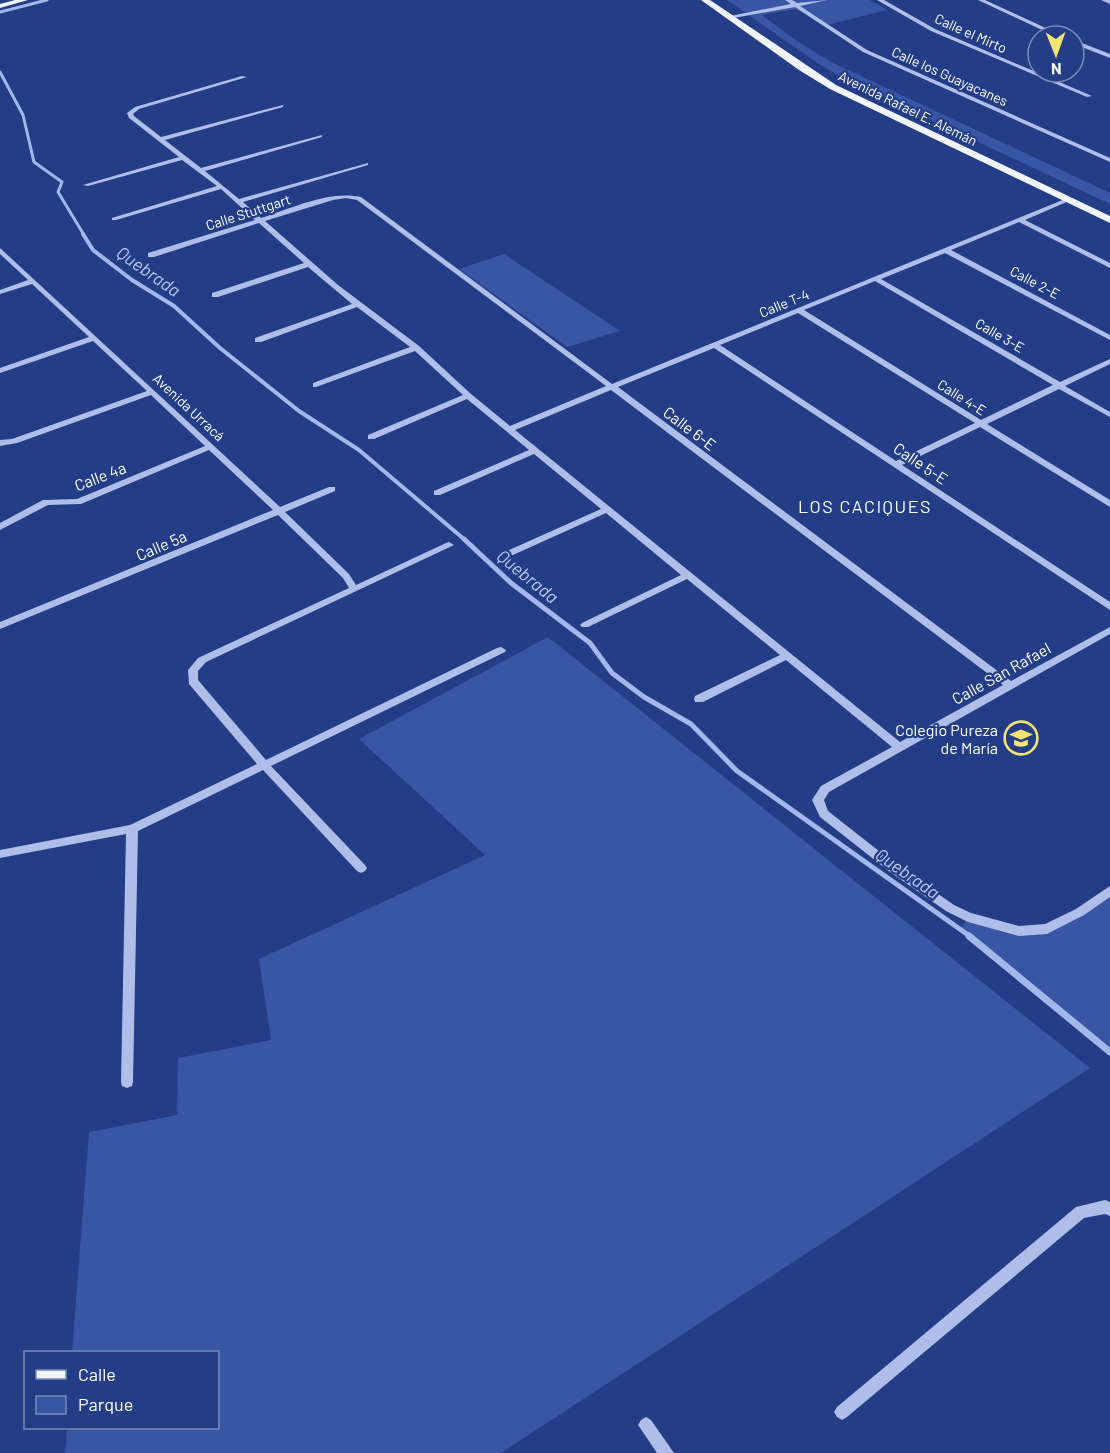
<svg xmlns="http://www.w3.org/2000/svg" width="1110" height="1453" font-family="Barlow,sans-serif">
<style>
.green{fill:#3756a4}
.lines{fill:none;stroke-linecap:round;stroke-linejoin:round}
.stream-far3{stroke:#a2b7ea;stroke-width:3}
.stream-far2{stroke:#a2b7ea;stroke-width:4}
.stream-far1{stroke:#a2b7ea;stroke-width:5}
.stream{stroke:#a2b7ea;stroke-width:7}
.minor{fill:#aebee9;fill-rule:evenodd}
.major{fill:#f1f4fe;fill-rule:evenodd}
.labels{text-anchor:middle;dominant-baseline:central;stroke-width:4.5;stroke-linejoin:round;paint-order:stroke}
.far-street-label{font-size:14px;fill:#fff;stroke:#233d87}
.street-label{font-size:16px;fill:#fff;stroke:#233d87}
.poi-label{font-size:16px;fill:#fff;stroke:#233d87;text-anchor:end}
.water-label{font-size:18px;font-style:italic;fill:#b9c9f0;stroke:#233d87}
.neighbourhood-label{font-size:18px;letter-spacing:1.5px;fill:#fff;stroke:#233d87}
</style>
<rect width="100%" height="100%" fill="#233d87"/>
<!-- green -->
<path class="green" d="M727 0H870L887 10 823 26 796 9 762 15 797 41 831 62 1110 193V204L846 80 816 62Z
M504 254 620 331 567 347 459 269Z
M548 637 1090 1068 501 1453H65L67 1428H218V1352H72L89 1132 177 1115 178 1058 271 1040 259 959 485 855 359 739Z
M1110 891V1052L961 929 968 917 1019 931 1047 929Z"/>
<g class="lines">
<!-- stream-far3 -->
<path class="stream-far3" d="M0 12 47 0
M0 72 23 115 34 162 62 182 58 192 84 235"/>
<!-- stream-far2 -->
<path class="stream-far2" d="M83 234 93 250 132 280 174 306 220 348 299 411 359 450 465 540"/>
<!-- stream-far1 -->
<path class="stream-far1" d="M464 539 511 583 590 643 612 673 644 697 691 724 737 771 971 937"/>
<!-- stream -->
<path class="stream" d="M969 936 1110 1052"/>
<!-- minor -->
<path class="minor" d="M785 0H792L797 3 827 0 800 6 867 50 1110 158V162L863 52 795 7 728 19 725 17 791 4Z
M877 0H884L935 29 1092 96 1087 97 931 31Z
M978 0H985L1063 36H1055Z
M1101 0H1110V4Z
M1074 40 1110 54V58L1074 44Z
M242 76 247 77 139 109 133 114 134 116 161 137 283 105V107L165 140 201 168 322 135V137L205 171 239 199 368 163V165L243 202 261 218C292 208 330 190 361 197L612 384 1065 199H1069V201L1025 220 1110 263V268L1019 222 951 250 1110 335V340L945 253 881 279 1060 382 1110 359V364L1065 386 1110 412V417L1059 389 987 424 1110 500V507L980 427 902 465 1110 602V610L714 348 618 387 1011 681 1110 627V634L829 792 824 800 828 811 898 866 954 905 971 913 1019 926 1045 924 1076 909 1110 886V897L1084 915 1047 934 1019 936 968 922 946 911 890 872 820 817 812 800 821 786 892 747 786 660 703 702H695L694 699 695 696 780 655 687 579 588 627H582L580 625 582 623 681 575 606 513 513 555H507L505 553 507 551 601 509 534 454 440 495H434V491L529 450 467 399 374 439H368V435L463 395 415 351 316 387H313V383L410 347 357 307 261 342H255V338L352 304 308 267 218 297H212V293L304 263 259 223 154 257H148V253L255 220 221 189 116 220H112V218L217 186 182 160 88 186 83 185 179 157 129 118 127 113 135 107ZM346 198 357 200 606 386 510 426 471 394 419 346 338 285 265 221 333 200ZM875 281 1053 385 981 420 804 310ZM798 313 975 423 896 461 720 345ZM611 390 1003 685 900 742 515 430Z
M0 248 280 507 329 487H335V491L285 512 349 574 356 585 446 543 449 542 454 545 206 662 198 671V680L266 760 497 648 501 647 506 650 505 652 271 766 365 865 367 868 365 871 361 873 357 871 263 770 138 831 133 1082 132 1086 127 1088 122 1086 121 1082 126 834 0 858V850L130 825 257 764 189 684 188 670 198 658 349 588 343 578 278 515 0 629V622L273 510 209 450 81 504 48 505 0 530V523L43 500 77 499 205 446 151 395 17 443 0 446V440L12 439 147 391 93 341 0 373V368L89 337 32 284 0 294V290L28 280 0 254Z
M1105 1200 1110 1202V1216L1105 1214 1084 1218 847 1417 842 1420 837 1417 834 1412 837 1407 1076 1207Z
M646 1417 651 1420 674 1453H657L638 1425 641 1420Z"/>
<!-- major -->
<path class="major" d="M15 0H28L0 8V4Z
M701 0H710L836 85 1110 216V223L830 89 799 70Z"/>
</g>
<!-- icons -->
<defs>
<g id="school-ring" transform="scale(1.725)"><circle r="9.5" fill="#233d87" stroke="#f4e571" stroke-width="1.5"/><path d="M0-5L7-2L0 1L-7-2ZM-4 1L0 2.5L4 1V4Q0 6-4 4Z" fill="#f4e571"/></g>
</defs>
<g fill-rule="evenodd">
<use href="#school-ring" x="1021" y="738"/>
</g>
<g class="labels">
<!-- far-street labels -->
<g class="far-street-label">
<text transform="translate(971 33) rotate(24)">Calle el Mirto</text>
<text transform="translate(950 76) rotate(24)">Calle los Guayacanes</text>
<text transform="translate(908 108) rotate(26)">Avenida Rafael E. Alemán</text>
<text transform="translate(248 212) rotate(-18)">Calle Stuttgart</text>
<text transform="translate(1035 282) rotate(28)">Calle 2-E</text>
<text transform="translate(784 303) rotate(-22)">Calle T-4</text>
<text transform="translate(1000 335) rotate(30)">Calle 3-E</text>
<text transform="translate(962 397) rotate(32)">Calle 4-E</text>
<text transform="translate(189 407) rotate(43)">Avenida Urracá</text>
</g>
<!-- street labels -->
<g class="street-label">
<text transform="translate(690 428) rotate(37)">Calle 6-E</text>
<text transform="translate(921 463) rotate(34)">Calle 5-E</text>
<text transform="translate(100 476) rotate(-21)">Calle 4a</text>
<text transform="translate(161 545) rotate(-23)">Calle 5a</text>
<text transform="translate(1001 673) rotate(-29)">Calle San Rafael</text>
</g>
<!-- poi labels -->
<g class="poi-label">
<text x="998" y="729">Colegio Pureza<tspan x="998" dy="18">de María</tspan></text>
</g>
<!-- water labels -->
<g class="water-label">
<text transform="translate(149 271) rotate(35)">Quebrada</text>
<text transform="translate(528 576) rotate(39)">Quebrada</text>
<text transform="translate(908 873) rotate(35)">Quebrada</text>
</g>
<!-- neighbourhood labels -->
<g class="neighbourhood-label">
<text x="865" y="506">LOS CACIQUES</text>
</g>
</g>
<!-- legend -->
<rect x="24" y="1351" width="195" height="78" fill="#233d87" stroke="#7b8bb7" stroke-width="1.5"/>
<rect x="36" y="1370" width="30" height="9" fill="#f1f4fe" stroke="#7b8bb7" stroke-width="1.5"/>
<text x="78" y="1381" font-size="18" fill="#ffffff">Calle</text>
<rect x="36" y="1396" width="30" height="18" fill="#3756a4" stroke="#7b8bb7" stroke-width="1.5"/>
<text x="78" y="1411" font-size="18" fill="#ffffff">Parque</text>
<!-- north arrow -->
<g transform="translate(1056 54) rotate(179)"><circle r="28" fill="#233d87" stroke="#7b8bb7" stroke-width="1.5"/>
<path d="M0-4.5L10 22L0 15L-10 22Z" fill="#f4e571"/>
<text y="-9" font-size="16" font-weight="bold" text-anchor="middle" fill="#ffffff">N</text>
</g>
</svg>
